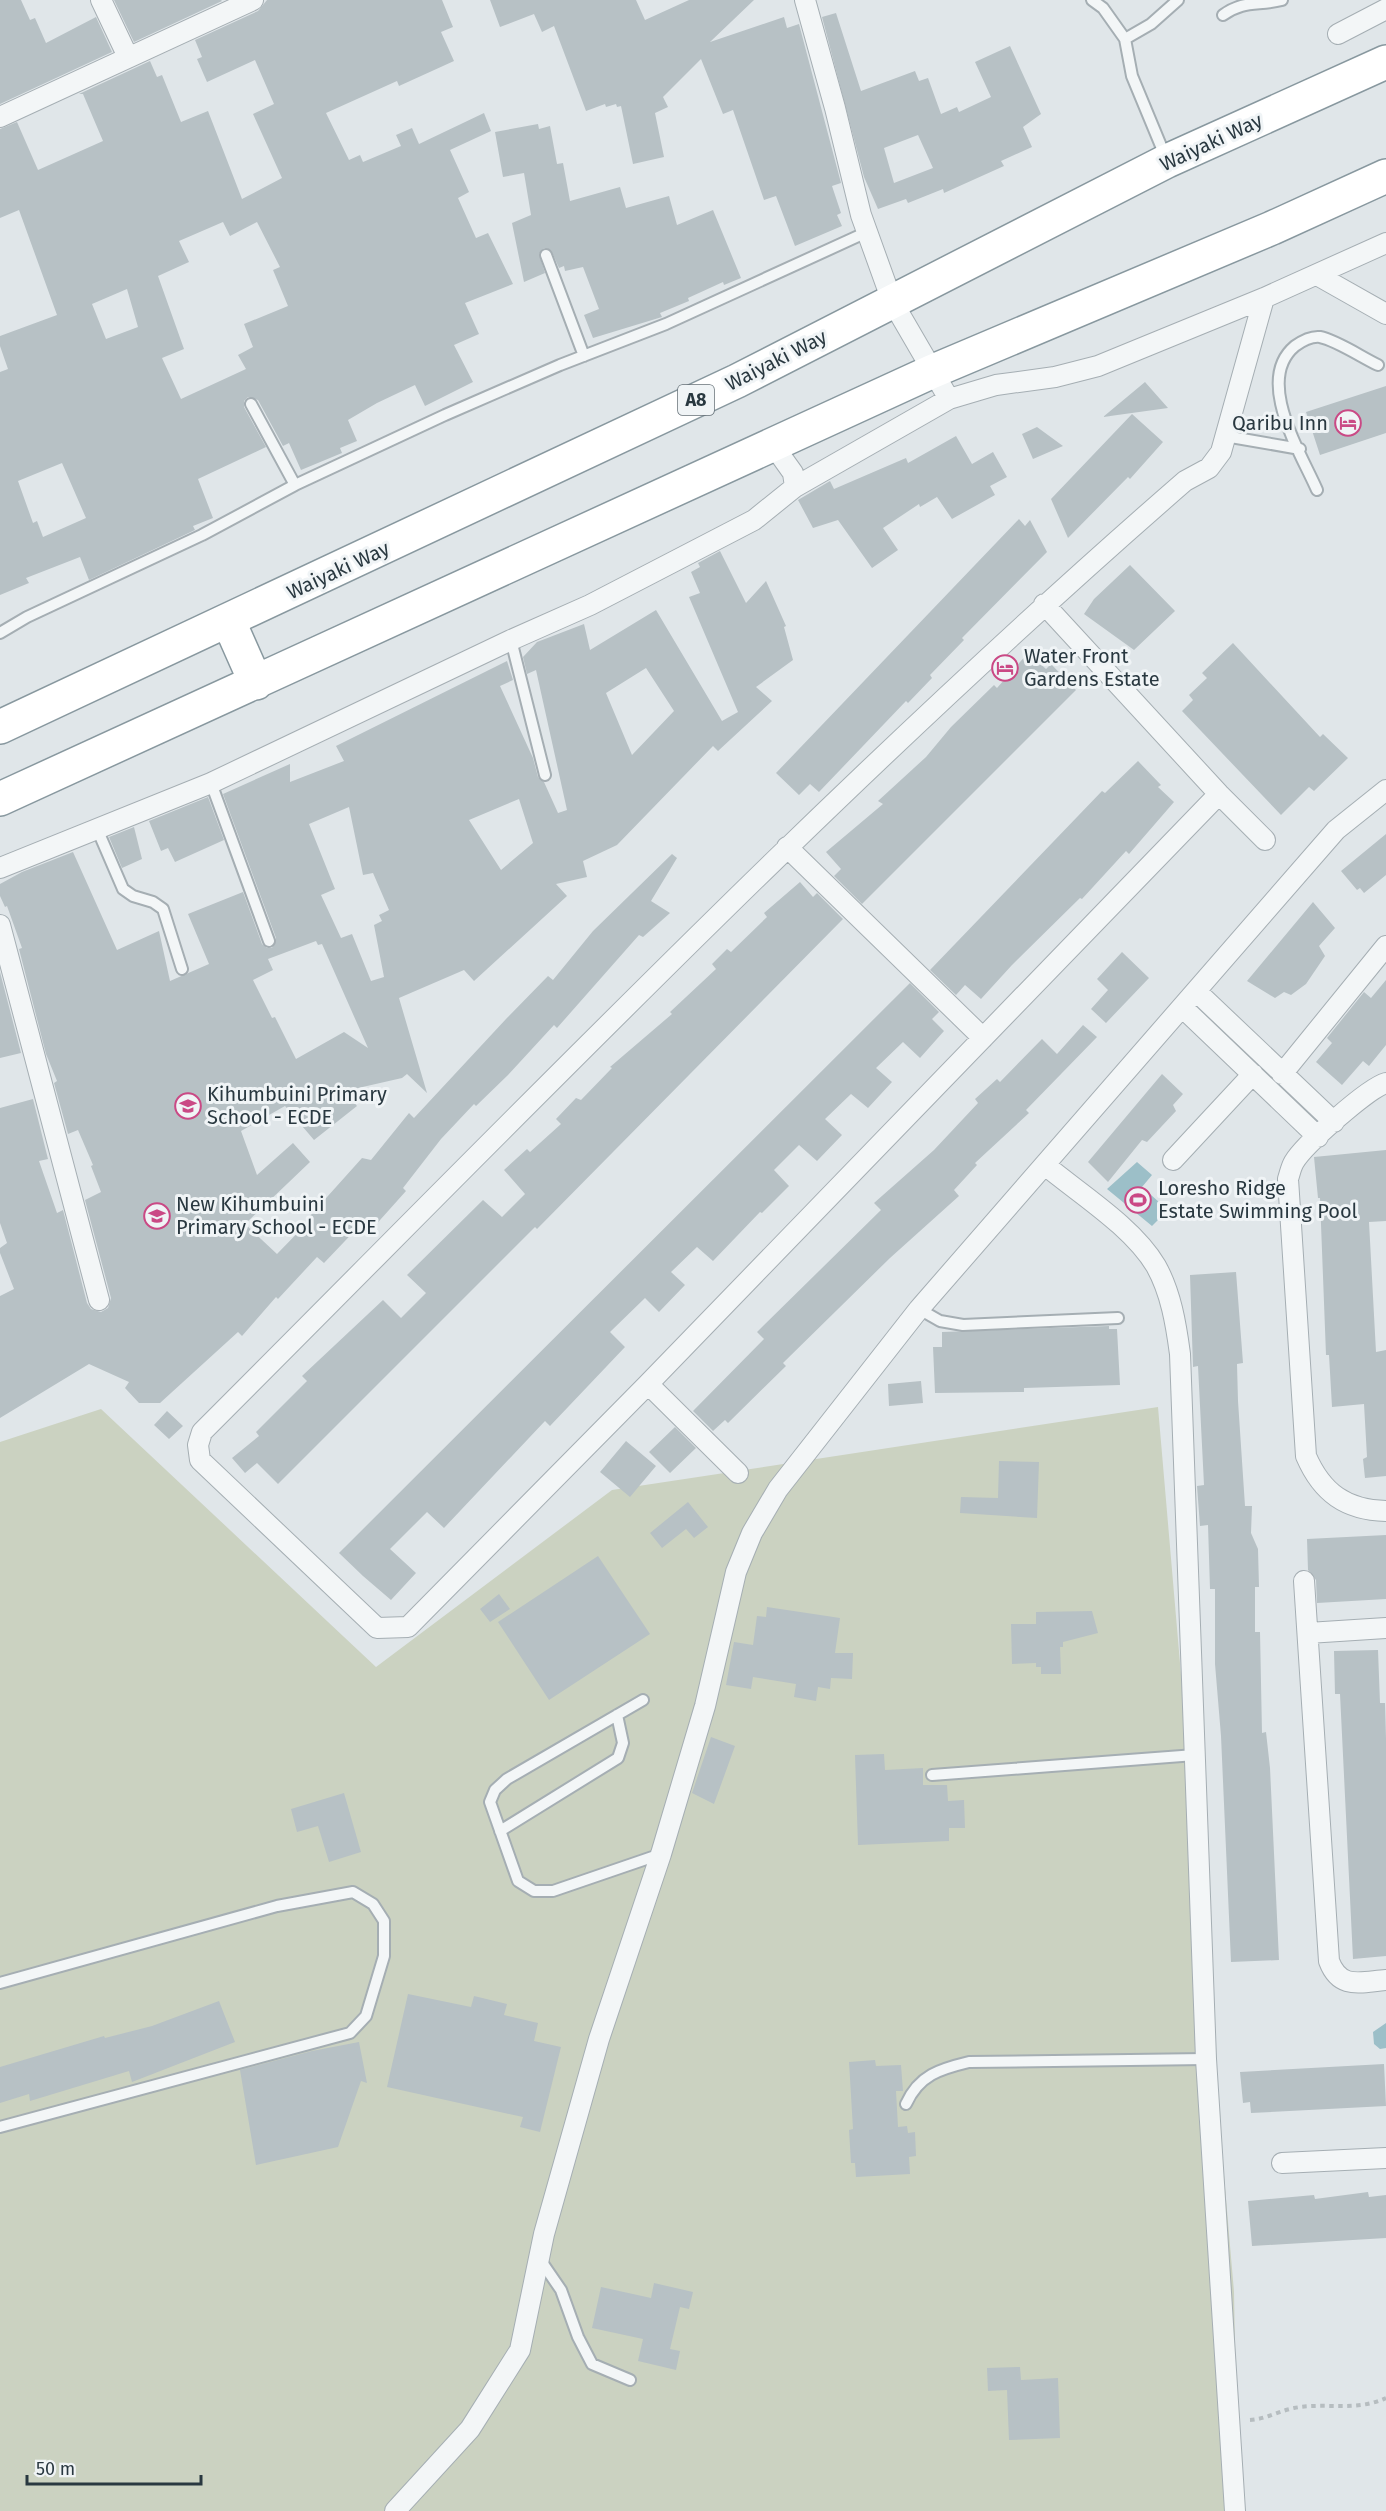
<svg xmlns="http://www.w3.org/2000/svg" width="1386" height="2511" font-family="'Fira Sans',sans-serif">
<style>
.green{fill:#cbd2c1}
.water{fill:#9cbfc8}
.building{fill:#b7c1c5;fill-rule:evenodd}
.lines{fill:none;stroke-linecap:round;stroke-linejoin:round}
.service-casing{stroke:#a5aeb3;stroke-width:14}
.minor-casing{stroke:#a5aeb3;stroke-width:22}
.trunk-casing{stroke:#88989f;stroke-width:36}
.path{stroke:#b6bdc0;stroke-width:4;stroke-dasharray:4.5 4.5;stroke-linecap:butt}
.service{stroke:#f3f6f7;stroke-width:10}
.minor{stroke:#f3f6f7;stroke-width:20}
.trunk{stroke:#fff;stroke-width:33}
.labels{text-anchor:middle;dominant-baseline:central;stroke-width:6;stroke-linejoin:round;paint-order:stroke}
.shield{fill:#f0f4f6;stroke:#657077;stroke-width:1.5}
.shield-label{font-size:18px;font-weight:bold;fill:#293840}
.street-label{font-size:20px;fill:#293840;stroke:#f0f4f6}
.poi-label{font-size:20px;fill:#293840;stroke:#f0f4f6;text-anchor:start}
</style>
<rect width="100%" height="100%" fill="#e0e6e9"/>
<!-- green -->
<path class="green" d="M1158 1407 1234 2292 1238 2511H0V1442L101 1409 376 1667 612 1490Z"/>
<!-- water -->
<path class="water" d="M1137 1162 1152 1175 1142 1187 1168 1210 1152 1226 1107 1189Z
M1386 2023V2048L1380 2049 1374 2044 1373 2032Z"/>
<!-- building -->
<path class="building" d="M0 0H21L30 20 35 18 46 43 96 17 112 52 0 104Z
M114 0H221L222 1 134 42Z
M267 0H442L453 27 441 32 454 61 399 86 397 81 326 113 349 160 360 155 363 162 401 146 396 135 412 128 419 144 484 113 491 131 450 150 469 192 458 198 476 238 488 233 513 284 465 303 479 334 454 345 473 382 425 406 415 385 377 403 348 420 357 441 340 448 342 453 301 470 289 443 283 446 258 400 248 397 244 401V407L266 447 198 479 213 518 193 526 195 530 89 580 80 557 26 578 29 583 0 595V372L8 369 0 346V336L57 315 19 210 0 218V129L17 122 38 170 103 141 83 94H79L150 61 157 77 162 75 181 122 208 111 242 199 282 178 253 114 274 104 255 60 207 82 197 59 202 57 195 40 258 11ZM223 222 230 236 257 222 280 267 273 270 288 306 244 324 253 347 238 355 246 369 181 399 162 358 184 349 158 276 189 262 179 241ZM127 289 138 327 106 339 92 304ZM62 463 86 518 43 537 37 521 33 523 18 481Z
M490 0H636L645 20 689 0H754L710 42 784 17 787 28 799 24 841 183 832 186 841 213 837 215 842 226 795 246 776 196 764 200 733 110 723 114 701 59 663 97 668 107 655 113 664 157 633 164 621 106 617 107 616 104 606 107 605 104 586 111 554 26 542 32 534 14 500 27Z
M836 13 861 91 915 71 919 81 928 78 941 114 957 107 959 112 991 97 975 62 1010 46 1041 114 1023 127 1032 147 1001 161 1004 166 944 193 943 189 908 203 906 199 878 209 864 177 822 17ZM918 135 933 168 894 183 884 148Z
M538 124 539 129 550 126 557 164 563 163 570 201 620 187 626 208 669 196 677 225 713 210 741 278 724 285 723 282 688 298 689 301 660 313 662 317 593 338 584 315 599 309 583 267 565 271 564 266 559 268 551 250 544 248 539 254 545 273 524 282 512 223 531 215 524 173 503 177 495 132Z
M1145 382 1168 408 1103 417Z
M1386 386V433L1320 455 1306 412Z
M1132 414 1163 442 1130 479 1128 477 1068 538 1051 499Z
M1037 427 1063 446 1033 459 1022 434Z
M956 436 972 464 993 452 1007 477 990 486 995 495 952 519 937 497 920 507 919 504 883 528 898 550 872 568 838 520 813 528 798 500 830 481 834 489 906 458 908 463Z
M1019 519 1025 526 1030 520 1047 552 962 638 964 640 930 675 932 678 908 703 906 701 819 792 810 784 799 795 776 773Z
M720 551 746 603 766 581 786 626 784 627 793 660 756 687 772 701 718 751 713 746 617 845 583 861 587 877 556 884 567 896 474 981 464 970 399 998 427 1093 407 1074 402 1078 345 1091 357 1106 314 1140 285 1106 241 1131 257 1175 293 1143 310 1162 245 1224 277 1254 312 1218 310 1216 362 1158 371 1160 409 1113 414 1118 506 1019 548 976 553 980 593 931 672 854 677 858 651 901 670 913 643 937 639 935 557 1028 554 1025 508 1075 476 1106 474 1104 441 1139 403 1188 406 1191 372 1229 364 1221 324 1263 317 1257 278 1299 276 1297 242 1336 238 1332 160 1403H139L125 1388 129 1382 89 1364 0 1418V1296L14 1289 0 1253V1248L7 1243 0 1223V1108L33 1099 48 1159 39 1161 57 1213 63 1210 87 1303 91 1309 101 1312 108 1308 111 1298 85 1200 101 1192 91 1166 93 1165 78 1130 68 1134 54 1083 57 1081 46 1054 19 949 22 948 7 906 5 907 0 896V884L22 872 73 852 117 950 159 931 170 981 209 964 188 914 243 892 262 944 267 948H272L276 938 223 794 290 764V782L344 761 336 746 507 661 513 680 500 686 533 758 538 777 544 782 558 813 567 810 536 670 527 674 523 657 537 642 584 624 590 650 656 610 722 721 738 712 689 597 700 593 691 572 700 567 698 563ZM646 668 674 711 632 755 606 693ZM519 799 533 843 501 870 469 820ZM349 807 363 875 373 873 389 910 379 915 382 921 374 925 384 977 371 981 352 934 341 938 321 895 335 889 309 824ZM316 941 318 945 322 944 368 1048 344 1032 296 1059 275 1017 272 1018 253 980 273 970 268 959Z
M1130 565 1175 611 1134 650 1084 614 1094 599Z
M1233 643 1320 737 1323 734 1348 758 1314 791 1309 787 1281 815 1182 711 1193 700 1189 695 1207 678 1202 673Z
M1028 653 1046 669 1051 664 1076 690 862 904 834 876 841 869 826 852 883 804 878 801 926 757 951 727 994 685 997 688Z
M1138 761 1161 785 1158 787 1174 802 1129 854 1126 851 1082 899 1080 898 1012 965 981 999 965 985 956 995 930 970 1102 791 1105 793Z
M208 797 224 840 175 862 168 848 161 851 149 821Z
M134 827 142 859 122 868 109 837Z
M1386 834V875L1364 893 1360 888 1357 890 1341 871Z
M800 882 813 897 817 893 843 919 537 1229 535 1227 278 1484 257 1463 245 1473 232 1458 259 1436 256 1432 307 1381 302 1376 383 1300 401 1318 426 1293 407 1275 483 1200 502 1217 525 1194 504 1170 527 1149 530 1152 561 1124 556 1119 576 1098 581 1100 612 1068 610 1067 672 1014 670 1012 716 969 712 964 727 949 731 952 767 917 764 913Z
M1313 902 1335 928 1319 946 1325 956 1306 984 1291 995 1284 992 1275 998 1247 981Z
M1122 952 1149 978 1106 1023 1091 1009 1108 990 1097 979Z
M0 972 21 1053 0 1058Z
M1386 980V1045L1369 1066 1363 1061 1342 1085 1316 1062 1332 1043 1327 1038 1364 992 1371 998Z
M910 983 939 1012 932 1019 944 1031 920 1058 903 1042 876 1068 892 1082 868 1108 851 1094 825 1119 842 1135 817 1161 799 1145 774 1170 789 1186 762 1213 760 1212 713 1261 697 1247 671 1272 685 1285 659 1312 645 1298 610 1332 625 1347 550 1426 545 1421 444 1528 427 1512 390 1549 416 1573 391 1600 363 1576 339 1553Z
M1083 1025 1097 1037 1026 1110 1029 1113 975 1163 977 1165 954 1190 959 1196 890 1258 783 1363 786 1366 728 1423 725 1420 713 1431 693 1411 764 1339 757 1332 881 1210 874 1203 934 1150 978 1103 975 1099 997 1079 1000 1082 1042 1039 1057 1054Z
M1162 1074 1183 1094 1173 1105 1176 1111 1147 1142 1142 1140 1108 1182 1088 1162Z
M1386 1150V1221L1369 1222 1376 1352 1386 1350V1476L1365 1478 1363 1459 1367 1457 1364 1404 1332 1407 1329 1355H1326L1320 1198H1318L1314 1157Z
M1236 1272 1243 1363 1237 1364 1238 1401 1245 1506H1252L1251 1533 1258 1549 1259 1587H1255V1632H1260L1262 1733 1266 1732 1270 1768 1279 1960 1231 1962 1221 1736 1215 1664V1589H1210L1208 1525 1200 1526 1197 1486 1204 1485 1198 1366 1193 1367 1190 1275Z
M1109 1326V1329H1117L1120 1385 1024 1388V1392L935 1393 933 1347H942V1332Z
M921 1381 923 1403 889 1406 888 1384Z
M167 1411 183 1426 169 1439 154 1425Z
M675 1427 696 1448 670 1473 649 1452Z
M626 1441 656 1466 630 1497 600 1472Z
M999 1461 1039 1462 1037 1518 960 1513 961 1497 998 1498Z
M688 1502 708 1527 694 1538 686 1529 662 1548 650 1533Z
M1386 1535V1599L1317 1603 1316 1580 1308 1570 1307 1539Z
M598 1556 650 1634 549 1700 498 1622Z
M499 1594 510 1609 490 1622 480 1609Z
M767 1607 840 1618 835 1653H853L852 1679 831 1678 830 1689 818 1687 816 1701 794 1697 796 1684 753 1677 751 1689 726 1685 734 1642 753 1645 757 1616 766 1617Z
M1092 1611 1098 1633 1063 1642V1647H1060L1061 1674H1041V1667H1036V1663L1012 1664 1011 1624H1036V1612Z
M1378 1650 1380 1703H1385L1386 1739V1956L1353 1959 1340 1694H1335L1334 1651Z
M711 1737 735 1746 714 1804 692 1793Z
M884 1754 885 1770 923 1768V1785H947L948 1801 964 1800 965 1828H949V1841L858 1845 855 1755Z
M344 1793 361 1852 329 1862 318 1826 297 1832 291 1809Z
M408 1994 471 2007 474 1996 507 2004 504 2015 538 2023 534 2041 561 2047 540 2132 520 2127 523 2117 387 2087Z
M219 2001 235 2042 132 2082 129 2071 30 2101 29 2094 0 2103V2067L104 2036 105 2038 152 2026Z
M359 2042 367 2083 361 2081 338 2147 256 2165 240 2070 312 2051Z
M875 2060 876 2066 901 2065 903 2091H896L898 2127 907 2126 908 2133 915 2132 916 2156 909 2157 910 2174 856 2177 855 2163H851L849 2130 853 2129 849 2062Z
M1384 2064 1386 2106 1251 2113 1250 2102 1243 2103 1240 2072Z
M1368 2192 1369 2197 1386 2195V2238L1252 2246 1248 2201 1314 2195 1315 2199Z
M654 2283 693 2292 689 2309 680 2307 670 2349 680 2351 676 2370 638 2361 643 2339 592 2328 601 2287 651 2298Z
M1020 2367 1021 2380 1058 2378 1060 2438 1009 2440 1007 2390 988 2391 987 2368Z"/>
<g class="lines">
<!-- service casing -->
<g class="service-casing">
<path id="service" d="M1092 0 1103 8 1125 39 1132 76 1166 158
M1223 15C1244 0 1257 6 1282 0
M1125 39 1151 24 1178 0
M546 255 584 356
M251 404 295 485
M1225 436 1300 449
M1317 490C1301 453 1254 380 1295 346 1302 341 1311 336 1320 337 1336 340 1363 358 1378 365
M0 633 27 617 202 535 295 485 445 415 560 365 666 324 867 232
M511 640 545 775
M211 783 269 941
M98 831 123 889 133 896 153 902 163 909 182 969
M919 1309 940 1321 963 1325 1118 1318
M643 1700 507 1779 495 1790 490 1802 518 1881 534 1891H553L661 1854
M932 1775 1195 1755
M500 1831 618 1758 623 1743 617 1715
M0 1983 277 1906 353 1892 373 1904 384 1921V1956L366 2016 350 2033 0 2127
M906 2104C919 2075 940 2069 969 2062L1206 2059
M539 2258 561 2290 578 2337 592 2364 630 2380"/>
</g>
<!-- minor casing -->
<g class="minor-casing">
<path id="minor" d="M101 0 128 57
M805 0 835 108 861 215 892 301 949 399 996 385 1055 377 1098 366 1264 298 1386 243
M1338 34 1386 9
M0 117 253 0
M1317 275 1386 314
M795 487 949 399
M1044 604 1219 794 1265 840
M1219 794 648 1384 408 1627 377 1628 200 1460 198 1445 202 1432C524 1110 841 780 1185 481L1209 468 1221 452 1264 298
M787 847 983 1038
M0 868 211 783 511 640 590 605 754 520 795 487 793 473 773 445
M0 925 99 1300
M1196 991 1334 1122
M1182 1007 1318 1137
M1282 1074 1386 946
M1386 1083C1368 1088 1304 1145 1294 1162 1291 1167 1290 1173 1288 1179L1306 1456C1322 1493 1346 1510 1386 1511
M1173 1160 1253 1074
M1045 1165C1080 1194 1133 1227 1156 1266 1171 1293 1176 1324 1180 1354L1206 2059 1235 2511
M648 1384 738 1473
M1304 1581 1329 1961C1340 1990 1360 1982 1386 1980
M1308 1633 1386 1628
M1282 2163 1386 2158
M395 2511 470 2429 520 2350 544 2234 599 2039 661 1854 705 1706 736 1572 752 1533 778 1489 919 1309 1336 830 1386 790"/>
</g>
<!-- trunk casing -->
<g class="trunk-casing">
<path id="trunk" d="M229 622 256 683
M0 727 737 381 1167 161 1386 62
M0 799 931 372 1272 228 1386 176"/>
</g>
<!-- path -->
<path class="path" d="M1250 2420C1266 2419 1279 2411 1294 2408 1326 2402 1356 2412 1386 2398"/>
<!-- service -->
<use href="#service" class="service"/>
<!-- minor -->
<use href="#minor" class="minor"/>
<!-- trunk -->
<use href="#trunk" class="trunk"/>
</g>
<!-- icons -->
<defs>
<g id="hotel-ring" transform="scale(1.35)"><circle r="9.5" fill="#f0f4f6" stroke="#ca4985" stroke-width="1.5"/><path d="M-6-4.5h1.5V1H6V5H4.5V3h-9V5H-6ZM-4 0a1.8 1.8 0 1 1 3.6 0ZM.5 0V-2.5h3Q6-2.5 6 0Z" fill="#ca4985"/></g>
<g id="school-ring" transform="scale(1.35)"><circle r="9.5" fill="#f0f4f6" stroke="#ca4985" stroke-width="1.5"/><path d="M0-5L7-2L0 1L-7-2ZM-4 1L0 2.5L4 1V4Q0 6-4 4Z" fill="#ca4985"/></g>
<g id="stadium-ring" transform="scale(1.35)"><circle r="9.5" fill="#f0f4f6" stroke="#ca4985" stroke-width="1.5"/><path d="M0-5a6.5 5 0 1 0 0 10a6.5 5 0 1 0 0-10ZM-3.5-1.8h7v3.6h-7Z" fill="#ca4985"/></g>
</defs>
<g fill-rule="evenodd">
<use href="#hotel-ring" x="1348" y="423"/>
<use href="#hotel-ring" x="1005" y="668"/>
<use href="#school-ring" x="188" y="1106"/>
<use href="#stadium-ring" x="1138" y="1200"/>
<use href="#school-ring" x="157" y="1216"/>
</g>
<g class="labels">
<!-- shield labels -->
<rect class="shield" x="678" y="385" width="36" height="30" rx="4.5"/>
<g class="shield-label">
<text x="696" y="400">A8</text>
</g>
<!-- street labels -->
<g class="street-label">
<text transform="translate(1211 142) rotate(-25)">Waiyaki Way</text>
<text transform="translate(776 360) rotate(-27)">Waiyaki Way</text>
<text transform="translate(338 570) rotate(-25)">Waiyaki Way</text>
</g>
<!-- poi labels -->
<g class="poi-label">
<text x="1328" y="423" text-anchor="end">Qaribu Inn</text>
<text x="1024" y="656">Water Front<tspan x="1024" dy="23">Gardens Estate</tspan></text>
<text x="207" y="1094">Kihumbuini Primary<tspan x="207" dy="23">School - ECDE</tspan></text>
<text x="1158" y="1188">Loresho Ridge<tspan x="1158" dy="23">Estate Swimming Pool</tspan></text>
<text x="176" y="1204">New Kihumbuini<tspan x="176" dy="23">Primary School - ECDE</tspan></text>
</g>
</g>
<!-- scale -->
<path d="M27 2475v9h174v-9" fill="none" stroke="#293840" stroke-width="3"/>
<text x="36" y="2475" font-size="18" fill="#293840" stroke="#f0f4f6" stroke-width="4.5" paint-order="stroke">50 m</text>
</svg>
